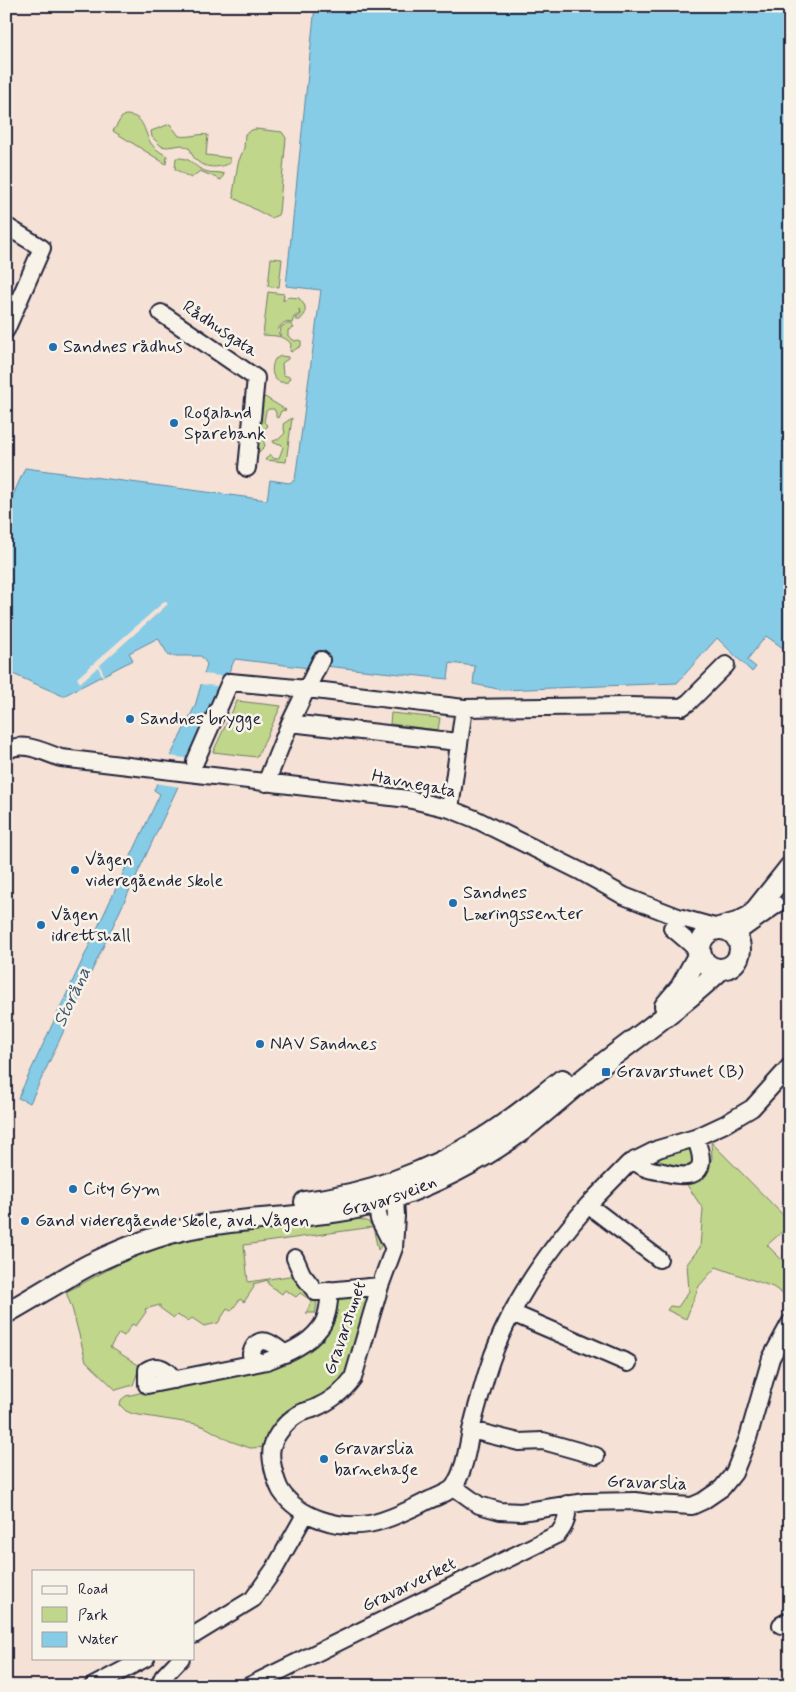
<svg xmlns="http://www.w3.org/2000/svg" width="796" height="1692" font-family="Mynerve,sans-serif">
<style>
.green{fill:#c0d68b;stroke:#717c63}
.water{fill:#86cce7;stroke:#5e88a2}
.pier{fill:#f5e1d5}
.lines{fill:none;stroke-linecap:round;stroke-linejoin:round}
.minor-casing{stroke:#22223b;stroke-width:20}
.major-casing{stroke:#22223b;stroke-width:24}
.minor{stroke:#f7f3e8;stroke-width:16}
.major{stroke:#f7f3e8;stroke-width:20}
.poi-dot{fill:#1f6fb2;stroke:#f7f3e8;stroke-width:2}
.labels{text-anchor:middle;dominant-baseline:central;stroke-width:5;stroke-linejoin:round;paint-order:stroke}
.street-label{font-size:18px;fill:#22223b;stroke:#f7f3e8}
.poi-label{font-size:18px;fill:#22223b;stroke:#f7f3e8;text-anchor:start}
.water-label{font-size:19px;font-style:italic;fill:#40556f;stroke:#f7f3e8}
</style>
<rect width="100%" height="100%" fill="#f5e1d5"/>
<filter id="ink" filterUnits="userSpaceOnUse"><feTurbulence type="fractalNoise" baseFrequency=".02" numOctaves="2"/><feDisplacementMap in="SourceGraphic" scale="10" xChannelSelector="R" yChannelSelector="G"/><feConvolveMatrix kernelMatrix="1 2 1 2 8 2 1 2 1" color-interpolation-filters="sRGB"/></filter>
<g filter="url(#ink)">
<!-- green -->
<path class="green" d="M125 115C143 115 143 127 149 140 153 148 160 152 167 156L166 164 113 131 122 117Z
M170 124 179 136C191 138 198 133 208 135L206 155 230 158V163C219 169 200 169 193 156 191 154 191 151 190 149L182 145 167 147 161 146 152 137 151 131Z
M256 129 282 132 286 138 279 212 278 215 271 218 234 198 233 194 238 163 244 148 245 134 252 130Z
M176 158C194 157 192 168 208 172 213 173 219 172 224 174L221 180 200 171 191 178 175 169Z
M271 258 282 259 279 287 268 286Z
M268 292 284 294 283 301 288 297 299 298 305 306V314L300 320H296L295 318 300 316 299 309 300 314 294 317 292 323 285 322C280 325 276 330 280 336L281 327 286 324H291L294 328 288 330V336L295 341 299 340 301 341V346L291 352 290 351 291 344C285 335 274 336 263 335Z
M281 356 288 357V359L282 363 283 375 290 377 288 382C273 385 269 371 275 359Z
M265 397 286 410 281 411 278 418 276 417V413L274 409H269L266 411 264 422 268 426 263 430 265 434 263 439 265 446 257 454 262 399Z
M292 418 286 462 265 460 270 454 274 459 279 458 283 447 281 444 274 443 273 441 279 439 285 433 283 424Z
M237 701 281 706 257 757 213 752Z
M391 713 440 718 438 730 390 724Z
M711 1142 790 1222V1225L767 1245 790 1268V1299L773 1287 716 1267 699 1286 686 1319 667 1310 670 1306 678 1307 689 1291 687 1264 700 1247 703 1209 685 1182 705 1173 712 1158Z
M685 1148 693 1151 695 1163 687 1170 651 1165 650 1158Z
M348 1218C371 1219 375 1224 381 1246L378 1250 373 1227 244 1245 248 1282 296 1275C307 1288 321 1295 315 1313H306L312 1301 300 1293 296 1297 285 1290 282 1294 268 1284V1280L253 1284 254 1287 244 1302 240 1299 231 1311 227 1309 218 1323 204 1326 192 1318 188 1321 177 1315 174 1318 160 1308V1305L145 1309 146 1312 136 1326 132 1324 124 1336 119 1333 110 1347 140 1366 133 1385 116 1390 86 1361 72 1308 66 1292C92 1279 118 1263 145 1252 209 1227 280 1225 348 1218Z
M364 1291 370 1296 345 1378 267 1447 250 1448 230 1441 205 1427 196 1424 133 1414 126 1411 120 1405 121 1400 126 1396 284 1361 341 1295Z"/>
<!-- water -->
<path class="water" d="M315 6H790V636L783 648 766 636 747 660 756 667 752 672 717 638 677 683 503 690 473 684 475 666 450 663 448 679 325 666 328 659 316 653 309 668 235 659 207 718 176 791 30 1103 18 1098 160 794 154 790 195 706 207 664 201 656H169L158 638 129 653 133 660 63 696 6 671V511L25 468 267 500 270 480 289 483 295 480 321 290 286 286Z"/>
<!-- pier -->
<path class="pier" d="M165 601 168 604 100 665 104 675 102 676 98 667 80 683 77 678Z
M203 674 229 677 224 687 200 684Z
M169 756 193 759 180 787 155 783Z"/>
<g class="lines">
<!-- minor casing -->
<g class="minor-casing">
<path id="minor" d="M6 226 42 248 6 330
M161 313 256 378 247 468
M464 708 628 706 682 707 689 702 726 665
M290 723 458 742
M6 751C23 740 43 752 61 758L408 799 450 809 475 819 580 871 624 896 678 917 718 928 741 930 776 905
M195 762 230 682 307 689 464 708 450 809
M266 783 290 723 321 660
M672 928 699 951
M635 1160C641 1169 652 1170 663 1172 696 1181 710 1172 695 1138
M588 1205 628 1164 658 1149 695 1138 725 1124 752 1108 790 1066
M394 1248 379 1219 376 1203 380 1185 395 1198 396 1216 394 1248 380 1286 353 1378C343 1392 331 1401 315 1408 309 1411 302 1411 297 1415 287 1421 275 1435 272 1447 269 1458 276 1482 281 1491 299 1518 339 1529 369 1524 386 1521 414 1508 429 1500 436 1497 451 1492 455 1485 465 1468 467 1450 471 1431 475 1412 481 1394 486 1376 505 1311 544 1256 588 1205L659 1259
M295 1258 302 1274 316 1292 380 1286
M512 1313 628 1363
M257 1362 251 1354C258 1331 273 1344 285 1354
M174 1380C167 1369 158 1363 147 1370V1385L267 1361C285 1354 308 1345 320 1328 328 1318 329 1302 330 1290
M471 1430 519 1442 543 1441 596 1456
M454 1487 479 1505 500 1511 521 1512 585 1502 635 1501 656 1504 692 1506 703 1501 722 1488 734 1473 748 1438 771 1358 790 1323
M781 1625 790 1620
M194 1635 253 1599 275 1568 306 1513
M93 1686 146 1658
M159 1686 163 1677 181 1658
M249 1686 558 1534C566 1524 568 1517 567 1504"/>
</g>
<!-- major casing -->
<g class="major-casing">
<g id="major">
<path d="M719 928 737 923 751 916 790 867"/>
<circle cx="720" cy="949" r="20"/>
<path d="M665 1006 681 987 700 952"/>
<path d="M305 1202C367 1195 429 1172 482 1139 510 1122 536 1100 562 1080"/>
<path id="s1" d="M6 1313C35 1297 62 1279 91 1264 122 1249 157 1235 191 1228 258 1214 330 1221 396 1197 440 1181 483 1159 521 1131 548 1110 573 1087 600 1066 641 1034 683 1005 721 969"/>
</g>
</g>
<!-- minor -->
<use href="#minor" class="minor"/>
<!-- major -->
<use href="#major" class="major"/>
</g>
</g>
<!-- markers -->
<g class="poi-dot">
<circle cx="53" cy="347" r="5"/>
<circle cx="174" cy="423" r="5"/>
<circle cx="130" cy="719" r="5"/>
<circle cx="75" cy="870" r="5"/>
<circle cx="453" cy="903" r="5"/>
<circle cx="41" cy="925" r="5"/>
<circle cx="260" cy="1044" r="5"/>
<rect x="601" y="1067" width="10" height="10" rx="2.5"/>
<circle cx="73" cy="1189" r="5"/>
<circle cx="25" cy="1221" r="5"/>
<circle cx="324" cy="1459" r="5"/>
</g>
<g class="labels">
<!-- street labels -->
<g class="street-label">
<text transform="translate(220 329) rotate(34)">Rådhusgata</text>
<text transform="translate(414 784) rotate(11)">Havnegata</text>
<text stroke="none"><textPath href="#s1" startOffset="406">Gravarsveien</textPath></text>
<text transform="translate(345 1328) rotate(-71)">Gravarstunet</text>
<text transform="translate(647 1483) rotate(2)">Gravarslia</text>
<text transform="translate(409 1585) rotate(-26)">Gravarverket</text>
</g>
<!-- poi labels -->
<g class="poi-label">
<text x="63" y="347">Sandnes rådhus</text>
<text x="184" y="413">Rogaland<tspan x="184" dy="21">Sparebank</tspan></text>
<text x="140" y="719">Sandnes brygge</text>
<text x="85" y="860">Vågen<tspan x="85" dy="21">videregående skole</tspan></text>
<text x="463" y="893">Sandnes<tspan x="463" dy="21">Læringssenter</tspan></text>
<text x="51" y="915">Vågen<tspan x="51" dy="21">idrettshall</tspan></text>
<text x="270" y="1044">NAV Sandnes</text>
<text x="616" y="1072">Gravarstunet (B)</text>
<text x="83" y="1189">City Gym</text>
<text x="35" y="1221">Gand videregående skole, avd. Vågen</text>
<text x="334" y="1449">Gravarslia<tspan x="334" dy="21">barnehage</tspan></text>
</g>
<!-- water labels -->
<g class="water-label">
<text transform="translate(72 997) rotate(-65)">Storåna</text>
</g>
</g>
<!-- margin -->
<rect width="796" height="1692" fill="none" stroke="#f7f3e8" stroke-width="25"/>
<rect x="12" y="12" width="771" height="1667" fill="none" stroke="#22223b" stroke-width="2" filter="url(#ink)"/>
<!-- legend -->
<rect x="32" y="1570" width="162" height="90" fill="#f7f3e8" stroke="#a29fa3"/>
<rect x="42" y="1586" width="25" height="8" fill="#f7f3e8" stroke="#a29fa3"/>
<text x="78" y="1594" font-size="15" fill="#22223b">Road</text>
<rect x="42" y="1607" width="25" height="15" fill="#c0d68b" stroke="#a29fa3"/>
<text x="78" y="1620" font-size="15" fill="#22223b">Park</text>
<rect x="42" y="1632" width="25" height="15" fill="#86cce7" stroke="#a29fa3"/>
<text x="78" y="1644" font-size="15" fill="#22223b">Water</text>
</svg>
